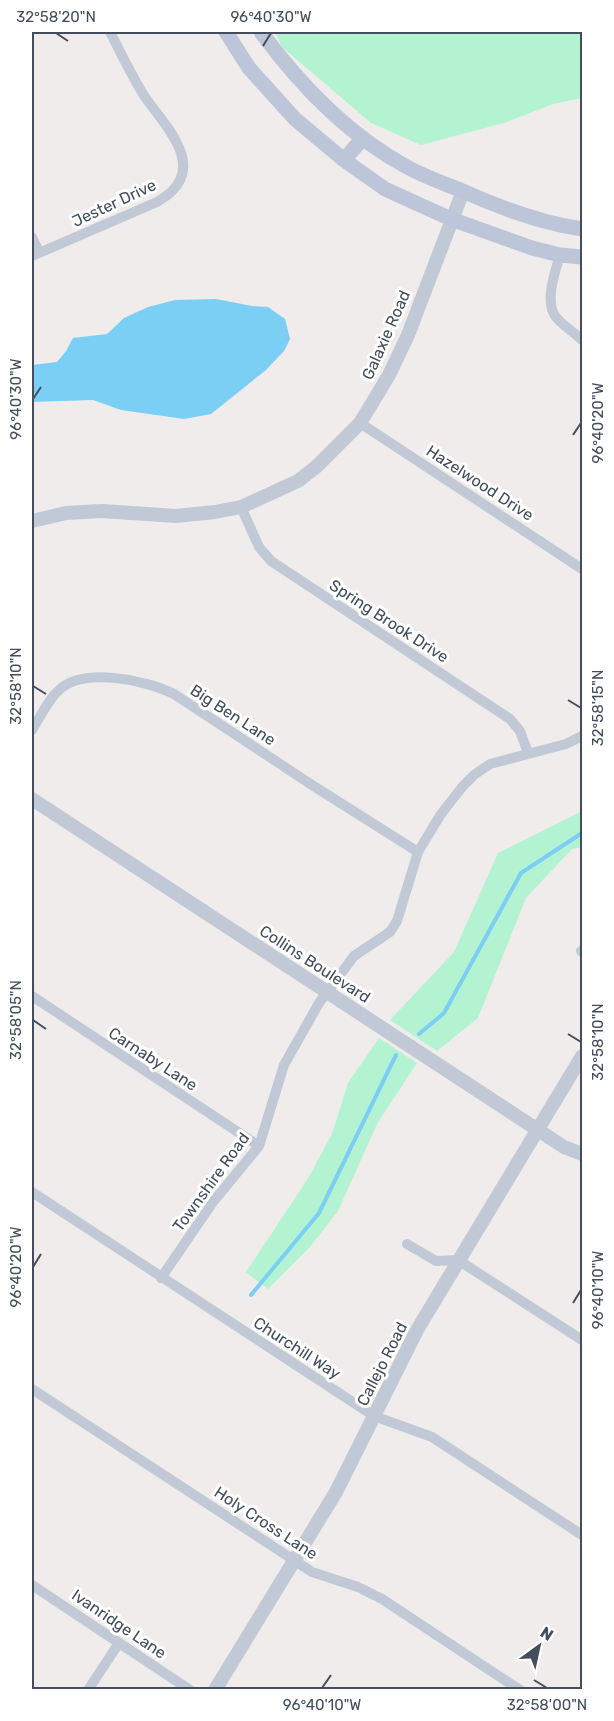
<svg xmlns="http://www.w3.org/2000/svg" width="614" height="1721" font-family="Rubik,sans-serif">
<style>
.green{fill:#b4f3d2}
.water{fill:#7ccff4}
.lines{fill:none;stroke-linecap:round;stroke-linejoin:round}
.stream{stroke:#7ccff4;stroke-width:4}
.minor{stroke:#c0c9d5;stroke-width:10}
.tertiary{stroke:#c0c9d5;stroke-width:14}
.secondary{stroke:#bcc6d8;stroke-width:15}
.ticks{fill:none;stroke:#434d5b;stroke-width:2}
.labels{text-anchor:middle;dominant-baseline:central;stroke-width:6;stroke-linejoin:round;paint-order:stroke}
.street-label{font-size:16px;fill:#434d5b;stroke:#fff}
.neatline{fill:none;stroke:#434d5b;stroke-width:2}
.ticks-label{font-size:15px;text-anchor:middle;fill:#434d5b}
</style>
<rect width="100%" height="100%" fill="#efeceb"/>
<!-- green -->
<path class="green" d="M275 32H582V98L553 104 504 123 421 145 371 123 282 47Z
M582 811V847L572 849 526 898 478 1018 437 1051 390 1020 454 952 498 853Z
M379 1038 417 1063 377 1124 338 1211 309 1248 268 1289 246 1272 307 1180 332 1134 348 1083Z"/>
<!-- water -->
<path class="water" d="M216 299 252 306 268 307 285 319 290 339 284 351 266 370 211 414 184 419 121 410 93 400 32 402V365L57 362 66 351 73 338 107 334 124 318 148 307 175 300Z"/>
<g class="lines">
<!-- stream -->
<path class="stream" d="M419 1034 444 1013 521 873 582 833
M251 1295 319 1213 396 1055"/>
<!-- minor -->
<path class="minor" d="M32 237 39 252
M560 255C555 272 544 302 556 317 563 326 574 332 582 340
M32 256 157 202C162 199 168 195 172 191 203 161 162 122 145 97 132 77 121 53 110 32
M360 423 582 569
M241 507 259 547 271 561 510 719 520 731 528 753
M32 730C40 718 47 701 58 691 82 666 146 680 174 694L312 785 418 852
M581 951 582 952
M32 996 259 1146
M32 1192 374 1416 432 1437 582 1535
M407 1244 436 1261 458 1260 582 1340
M161 1278 213 1202 259 1146 284 1065 319 1003 354 956 390 932 397 921 418 852 441 814 463 786 474 775 490 764 566 744 582 736
M32 1389 312 1572 358 1587 382 1599 520 1690
M32 1585 190 1690
M88 1690 119 1643"/>
<!-- tertiary -->
<path class="tertiary" d="M32 521 66 513 102 511 176 516 215 512 241 507 298 481 316 467 360 423 389 375 408 335 463 191
M32 799 564 1147 582 1154
M215 1690 336 1492 417 1330 582 1056"/>
<!-- secondary -->
<path class="secondary" d="M226 32 249 68 295 119 344 160 385 189 451 219 532 248 560 255 582 257
M261 32C300 85 348 135 407 167 425 177 446 184 465 192 503 209 542 223 582 229
M344 160 363 138"/>
</g>
<!-- ticks -->
<path class="ticks" d="M56 33 68 41M263 46 271 33M33 399 41 387M573 435 581 423M33 686 46 694M568 700 581 708M33 1020 46 1029M568 1034 581 1042M33 1267 41 1254M573 1303 581 1290M534 1680 547 1688M322 1688 331 1675"/>
<g class="labels">
<!-- street labels -->
<g class="street-label">
<text transform="translate(114 203) rotate(-25)">Jester Drive</text>
<text transform="translate(386 335) rotate(-66)">Galaxie Road</text>
<text transform="translate(480 483) rotate(33)">Hazelwood Drive</text>
<text transform="translate(389 621) rotate(33)">Spring Brook Drive</text>
<text transform="translate(233 715) rotate(33)">Big Ben Lane</text>
<text transform="translate(315 964) rotate(33)">Collins Boulevard</text>
<text transform="translate(153 1059) rotate(33)">Carnaby Lane</text>
<text transform="translate(211 1182) rotate(-54)">Townshire Road</text>
<text transform="translate(297 1348) rotate(33)">Churchill Way</text>
<text transform="translate(382 1364) rotate(-63)">Callejo Road</text>
<text transform="translate(266 1523) rotate(33)">Holy Cross Lane</text>
<text transform="translate(119 1624) rotate(34)">Ivanridge Lane</text>
</g>
</g>
<!-- border -->
<rect width="614" height="1721" fill="none" stroke="#ffffff" stroke-width="66"/>
<!-- north arrow -->
<g transform="translate(539 1646) rotate(33)" stroke="#ffffff" stroke-width="4.5" paint-order="stroke">
<path d="M0-4.5L10 22L0 15L-10 22Z" fill="#434d5b"/>
<text y="-9" font-size="16" font-weight="bold" text-anchor="middle" fill="#434d5b">N</text>
</g>
<rect x="33" y="33" width="548" height="1655" class="neatline"/>
<g class="ticks-label">
<text x="56" y="22">32°58'20"N</text>
<text x="271" y="22">96°40'30"W</text>
<text transform="translate(16 399) rotate(-90)" y="5">96°40'30"W</text>
<text transform="translate(598 423) rotate(-90)" y="5">96°40'20"W</text>
<text transform="translate(16 686) rotate(-90)" y="5">32°58'10"N</text>
<text transform="translate(598 708) rotate(-90)" y="5">32°58'15"N</text>
<text transform="translate(16 1020) rotate(-90)" y="5">32°58'05"N</text>
<text transform="translate(598 1042) rotate(-90)" y="5">32°58'10"N</text>
<text transform="translate(16 1267) rotate(-90)" y="5">96°40'20"W</text>
<text transform="translate(598 1290) rotate(-90)" y="5">96°40'10"W</text>
<text x="322" y="1710">96°40'10"W</text>
<text x="547" y="1710">32°58'00"N</text>
</g>
</svg>
